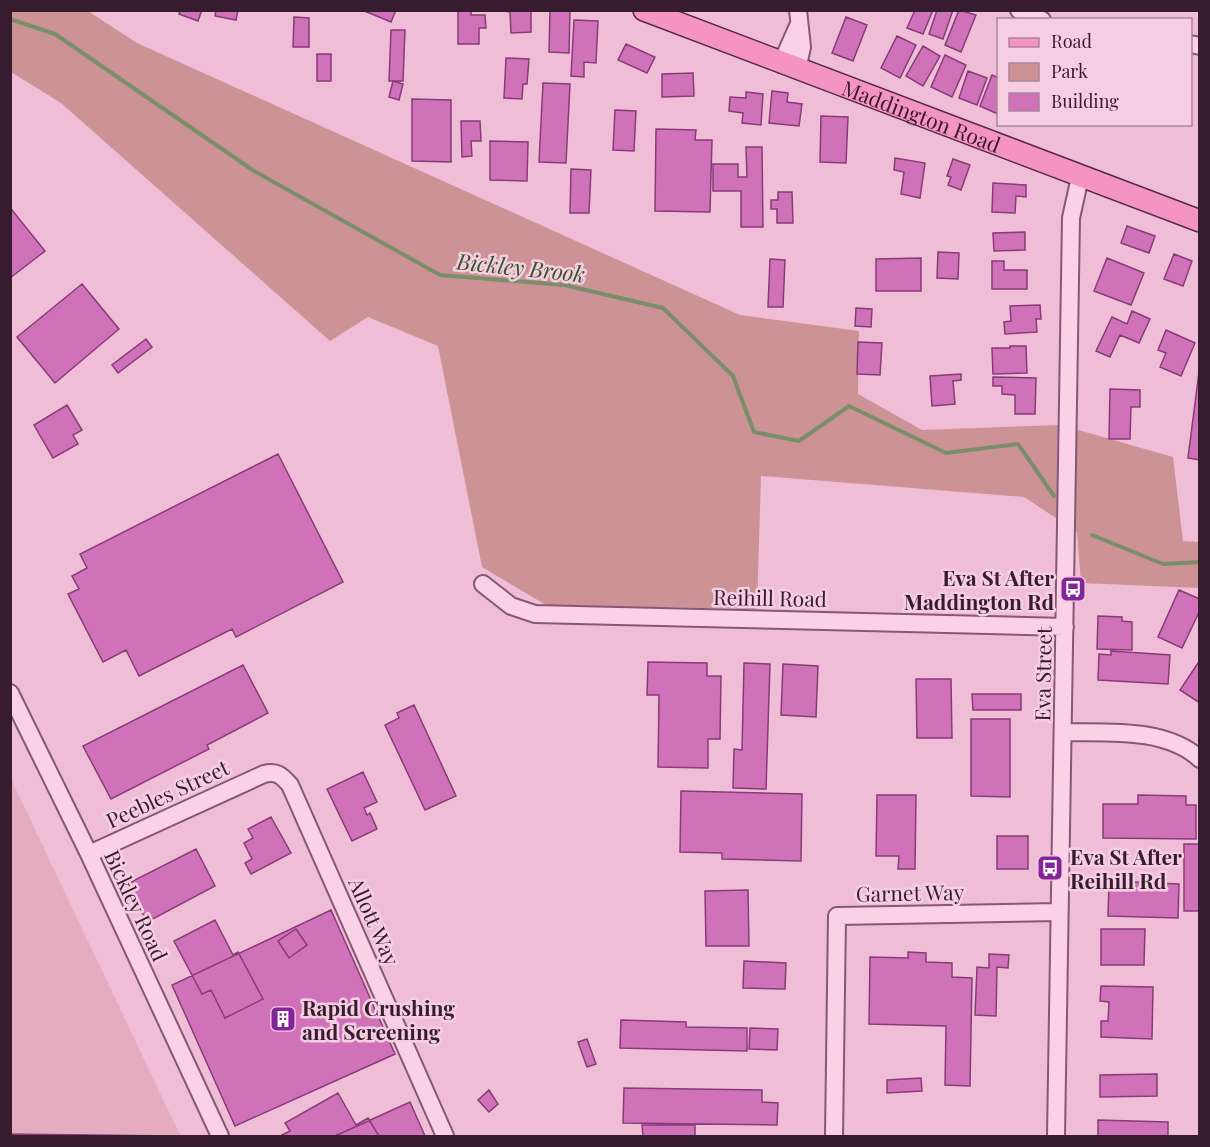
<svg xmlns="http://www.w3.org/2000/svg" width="1210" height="1147" font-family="'Playfair Display',serif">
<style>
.farmland{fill:#e5abbf}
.green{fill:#cd9296}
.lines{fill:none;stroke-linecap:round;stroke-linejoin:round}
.stream{stroke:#798e69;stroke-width:4}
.building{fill:#cf72b9;stroke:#883b77;stroke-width:1.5}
.minor-casing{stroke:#885676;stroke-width:20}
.major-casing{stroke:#552b49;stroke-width:24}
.minor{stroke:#fad1e5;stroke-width:16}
.major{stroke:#f593c3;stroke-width:21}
.labels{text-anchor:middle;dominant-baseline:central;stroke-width:5;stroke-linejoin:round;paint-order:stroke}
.street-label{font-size:21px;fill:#371b2e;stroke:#f6cee1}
.poi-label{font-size:21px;font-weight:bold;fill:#371b2e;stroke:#f6cee1;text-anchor:start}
.water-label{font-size:22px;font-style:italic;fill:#35572a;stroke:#f6cee1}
</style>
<rect width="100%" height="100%" fill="#efbed6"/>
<!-- farmland -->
<path class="farmland" d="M10 779H11L180 1135 11 1133Z"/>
<!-- green -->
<path class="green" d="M10 11H88L137 43 740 315 859 331 858 394 922 430 1061 425 1173 457 1183 541 1199 542V588L1081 583 1077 532 1024 497 761 476 757 609 546 605 482 567 438 346 368 317 330 341 61 103 11 72Z"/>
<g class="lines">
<!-- stream -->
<path class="stream" d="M10 19 55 34 254 171 440 275 564 285 663 308 733 376 754 432 799 441 849 406 946 453 1018 444 1054 496
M1092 535 1163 564 1200 562"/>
</g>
<!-- building -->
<path class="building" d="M180 10H202L198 21 179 14Z
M216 10H238L236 20 215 16Z
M362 10H396L391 22Z
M458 10H471V15H485L486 28H479V44H458Z
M500 10H531V32L511 33 510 12Z
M550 10H570L569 53 549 52Z
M915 10H933L923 34 907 28Z
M937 10H953L943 39 929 34Z
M959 10 976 15 961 52 945 45Z
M294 17 309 18V47H293Z
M846 17 867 25 853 61 832 53Z
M574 20 598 21 596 63 584 62V77L571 76Z
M391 30H405L403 81H389Z
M897 36 916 45 900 78 881 68Z
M626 44 655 57 647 73 618 60Z
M923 46 940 56 923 86 906 76Z
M317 54H331V81H317Z
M945 55 966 65 952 97 931 87Z
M506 58 529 59 527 84H523L522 99 504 98Z
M968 71 987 78 977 105 959 98Z
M693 73 694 96 662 97V74Z
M992 75 998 78V114L980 106Z
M393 81 403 84 399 100 389 97Z
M543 83 570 84 566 163 539 162Z
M772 91 788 93 787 102 802 104 799 126 769 123Z
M746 92 763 94 761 125 742 123 743 113 729 111 730 97 746 98Z
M412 99 451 100V162L412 161Z
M615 110 636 111 634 151 613 150Z
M821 116 848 117 846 163 820 162Z
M461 121H480L481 141H471L472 156 462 157Z
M656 129 696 130 695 140H712L710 212 655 211Z
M490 141 528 142 527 181 490 180Z
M746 147H762L763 227H741V191H713V164H738V177H747Z
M895 158 925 163 920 198 901 194 904 172 894 170Z
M953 159 970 165 961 190 948 185 951 177 947 176Z
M571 169 591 170 589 213H570Z
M993 183 1026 185V197L1016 196 1015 213 992 212Z
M778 192H792L793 223H777V209H771V200H778Z
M12 210 45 251 10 278V211Z
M1127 226 1155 236 1149 253 1121 243Z
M1025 232V250L994 251 993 233Z
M938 252 959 253 958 279 937 278Z
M1174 254 1192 261 1183 286 1164 279Z
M921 258V291H876V259Z
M1107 258 1144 273 1131 305 1094 291Z
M770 259 785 260 783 307H768Z
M992 261H1004V270H1027V289H992Z
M82 284 119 329 55 383 17 337Z
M1040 305 1041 319H1036L1037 332 1005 334 1004 322 1011 321 1010 306Z
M856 308 872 309 871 327 855 326Z
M1132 311 1150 319 1139 343 1120 335 1110 357 1096 351 1112 317 1127 324Z
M1166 330 1195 343 1181 376 1160 367 1166 353 1158 350Z
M146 339 152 347 118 373 112 365Z
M858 342 882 343 880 375 857 374Z
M1010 346H1026L1027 373 993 374 992 348H1010Z
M1200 364V460L1188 458Z
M961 374V380L953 381 955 404 932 406 930 376Z
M993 377 1036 378 1035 414H1015V395L1002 394V386H993Z
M1110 389 1140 390V407H1131L1130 439H1109Z
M67 405 82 430 73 435 78 444 53 458 34 425Z
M278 454 343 582 236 637 232 629 139 676 126 650 103 662 68 594 79 589 72 576 87 568 80 554Z
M1179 590 1200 599V610L1182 648 1158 637Z
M1098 616 1122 617V621L1132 622V650L1097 649Z
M1111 651 1170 655 1168 684 1098 680 1099 654 1111 655Z
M1200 660V703L1180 690Z
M648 662 707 663V676H721L720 739H708V768L658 767 659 695H647Z
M744 663 770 664 766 789 733 788 734 749 742 750Z
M783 664 818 666 816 717 781 715Z
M243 665 268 713 207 745 209 749 111 799 83 746Z
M916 679H951L952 738H917Z
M972 694H1021V710H973Z
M414 705 456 796 425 810 385 725 399 718 397 713Z
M971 719H1010V797L971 796Z
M363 772 377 802 364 808 367 815 370 813 377 829 352 841 327 789Z
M681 791 802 794 801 861 722 859V853L680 852Z
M877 795H916L915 869H898L899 856H876Z
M1138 795 1186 796V805H1196V839L1103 838V804H1138Z
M271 817 291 853 251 874 245 863 252 859 244 843 253 838 248 829Z
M997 836H1028V869H997Z
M1184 844H1200V911H1184Z
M196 849 215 886 147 922 127 884Z
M1109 881 1179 884 1178 918 1108 916Z
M748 890 749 946H706L705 891Z
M331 910 395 1054 235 1126 172 985Z
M215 920 233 955 238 952 263 999 225 1018 211 990 202 994 174 941Z
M296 929 307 945 289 958 278 941Z
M1101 929H1145L1144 965H1101Z
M908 952 926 953V962L952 963V977L972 978 970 1086 945 1085 946 1026 869 1024 870 957 908 958Z
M989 954 1009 955 1008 968 997 967 996 1016 975 1015 977 967 989 968Z
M744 961 786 963 785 989 743 988Z
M1101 986 1153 987 1152 1039 1101 1037V1021H1108L1109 1002 1100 1001Z
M621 1020 686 1022V1027L747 1028V1051L620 1048Z
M750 1028 778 1029 777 1050 749 1049Z
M587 1039 596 1064 587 1067 578 1042Z
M1157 1074V1096L1100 1097V1075Z
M921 1078 922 1091 887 1093V1080Z
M624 1088 762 1090V1102L778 1103 777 1125 623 1123Z
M489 1090 498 1104 489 1112 478 1100Z
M338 1093 356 1125 368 1118 379 1136H280L290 1131 285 1123Z
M410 1102 425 1136H335Z
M1098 1120 1168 1122V1136H1098Z
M642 1125H695V1136H643Z
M10 1134 179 1136H10Z"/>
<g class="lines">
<!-- minor casing -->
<g class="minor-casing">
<path id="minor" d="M1019 10 1042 20
M1190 44 1200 46
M781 64 798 26
M797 70 802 47 798 10
M483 584 511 606 535 614 1065 627
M10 693 89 854 220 1136
M1063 732C1107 733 1165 727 1200 759
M89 854 264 774C277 771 281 775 290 785L445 1136
M834 1136 837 916 1059 912
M1056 1136 1071 218 1080 177"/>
</g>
<!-- major casing -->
<g class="major-casing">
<g id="major">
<path id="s1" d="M644 10 1200 221"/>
</g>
</g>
<!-- minor -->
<use href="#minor" class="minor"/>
<!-- major -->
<use href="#major" class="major"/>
</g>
<!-- icons -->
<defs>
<g id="bus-square" transform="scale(1.35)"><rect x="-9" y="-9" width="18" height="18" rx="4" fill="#832499" stroke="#f6cee1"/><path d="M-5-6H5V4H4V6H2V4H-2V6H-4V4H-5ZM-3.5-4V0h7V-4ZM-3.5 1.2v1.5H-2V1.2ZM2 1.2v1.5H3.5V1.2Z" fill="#fff"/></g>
<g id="building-square" transform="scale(1.35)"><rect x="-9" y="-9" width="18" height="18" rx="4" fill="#832499" stroke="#f6cee1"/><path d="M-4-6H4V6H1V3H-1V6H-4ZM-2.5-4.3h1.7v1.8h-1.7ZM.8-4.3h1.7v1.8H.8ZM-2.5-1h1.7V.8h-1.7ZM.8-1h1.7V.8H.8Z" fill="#fff"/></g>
</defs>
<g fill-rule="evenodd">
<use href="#bus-square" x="1073" y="589"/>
<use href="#bus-square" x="1050" y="868"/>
<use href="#building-square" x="283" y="1019"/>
</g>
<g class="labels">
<!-- street labels -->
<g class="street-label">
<text stroke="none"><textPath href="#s1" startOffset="297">Maddington Road</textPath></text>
<text transform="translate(770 597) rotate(1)">Reihill Road</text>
<text transform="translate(1042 674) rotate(-89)">Eva Street</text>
<text transform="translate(167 793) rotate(-25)">Peebles Street</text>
<text transform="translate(910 892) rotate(-1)">Garnet Way</text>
<text transform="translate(137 905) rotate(65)">Bickley Road</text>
<text transform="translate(375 921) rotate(66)">Allott Way</text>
</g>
<!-- poi labels -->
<g class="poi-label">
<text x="1054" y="577" text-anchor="end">Eva St After<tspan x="1054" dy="24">Maddington Rd</tspan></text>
<text x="1070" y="856">Eva St After<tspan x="1070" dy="24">Reihill Rd</tspan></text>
<text x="302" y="1007">Rapid Crushing<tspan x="302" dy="24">and Screening</tspan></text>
</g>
<!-- water labels -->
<g class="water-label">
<text transform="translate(521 267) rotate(6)">Bickley Brook</text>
</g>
</g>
<!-- border -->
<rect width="1210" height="1147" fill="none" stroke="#371b2e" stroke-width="24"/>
<!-- legend -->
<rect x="997" y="18" width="195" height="108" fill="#f6cee1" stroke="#aa8699" stroke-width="1.5"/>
<rect x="1009" y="38" width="30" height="9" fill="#f593c3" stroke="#aa8699" stroke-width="1.5"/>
<text x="1051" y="48" font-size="18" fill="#371b2e">Road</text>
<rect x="1009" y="63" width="30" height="18" fill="#cd9296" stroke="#aa8699" stroke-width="1.5"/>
<text x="1051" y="78" font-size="18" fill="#371b2e">Park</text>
<rect x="1009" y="93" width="30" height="18" fill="#cf72b9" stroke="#aa8699" stroke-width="1.5"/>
<text x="1051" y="108" font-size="18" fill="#371b2e">Building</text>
</svg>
